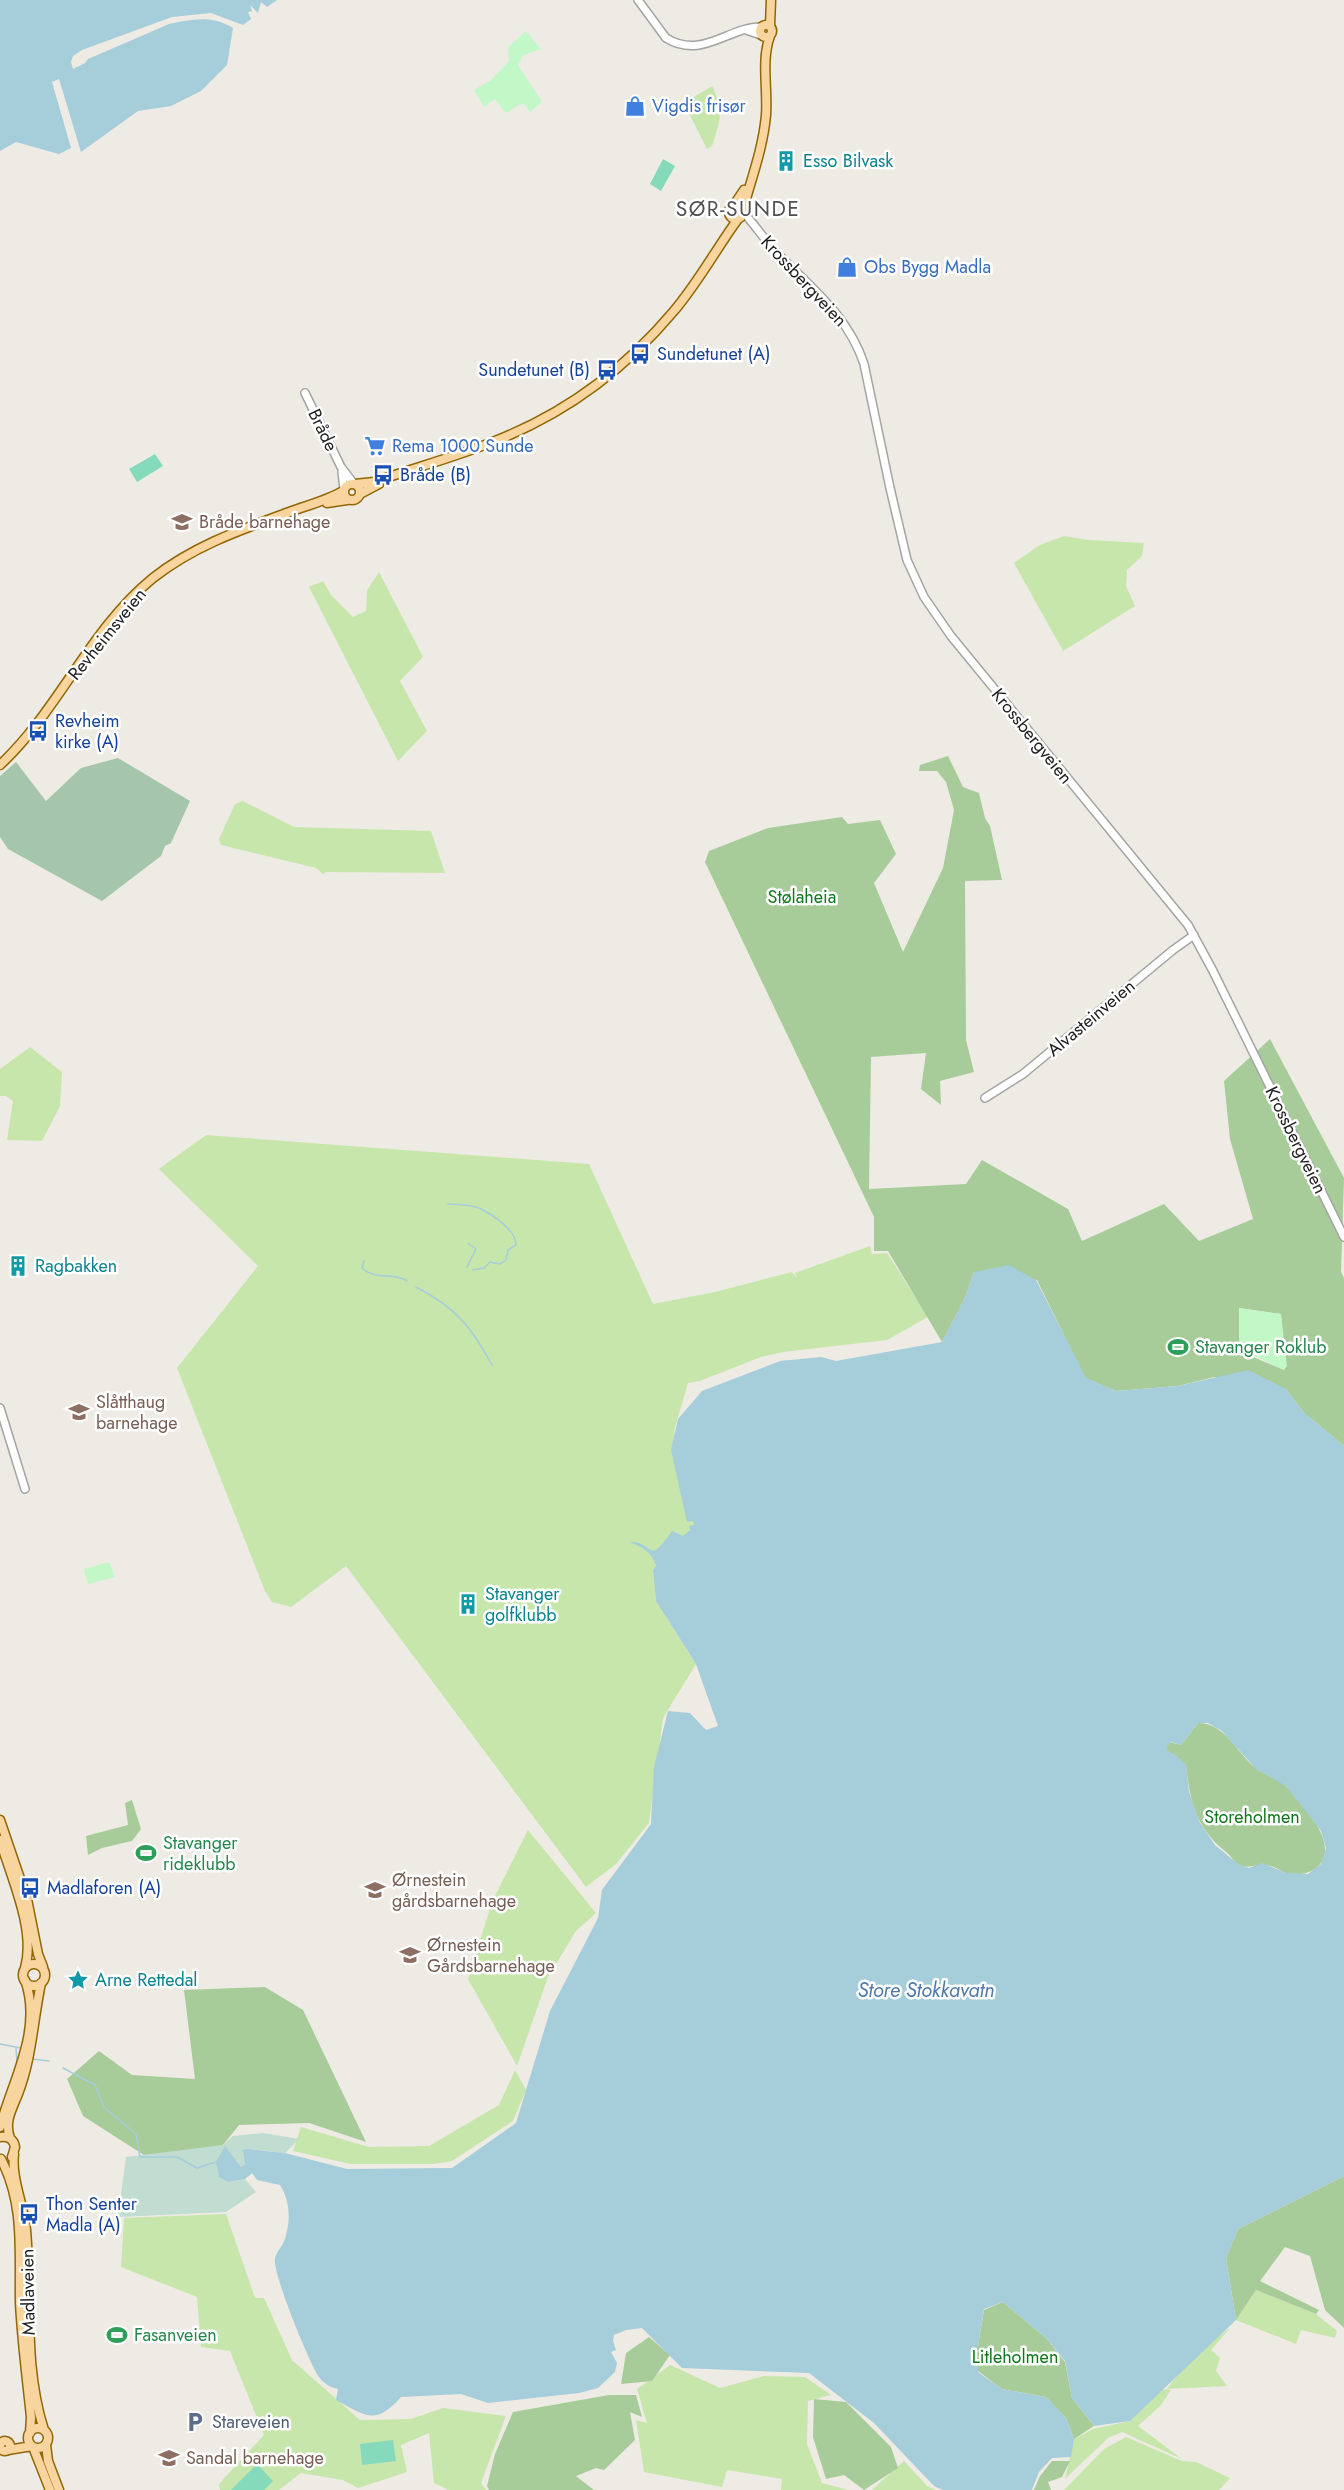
<svg xmlns="http://www.w3.org/2000/svg" width="1344" height="2490" font-family="Jost,sans-serif">
<style>
.grass{fill:#c7e6ab}
.forest{fill:#a7cc9a;fill-rule:evenodd}
.wetland{fill:#c1dcd0}
.cemetery{fill:#a6c6ac}
.park{fill:#c2f7c8}
.pitch{fill:#85dabc}
.water{fill:#a6cdda;fill-rule:evenodd}
.lines{fill:none;stroke-linecap:round;stroke-linejoin:round}
.stream{stroke:#a6cdda;stroke-width:1.5}
.minor-casing{stroke:#a4a4a4;stroke-width:10}
.major-casing{stroke:#916706;stroke-width:11}
.minor{stroke:#fff;stroke-width:7}
.major{stroke:#f8d49f;stroke-width:8}
.labels{text-anchor:middle;dominant-baseline:central;stroke-width:5;stroke-linejoin:round;paint-order:stroke}
.shop-label{font-size:18px;fill:#366cbe;stroke:#fff;text-anchor:start}
.culture-label{font-size:18px;fill:#0d838f;stroke:#fff;text-anchor:start}
.street-label{font-size:18px;fill:#1d1d1d;stroke:#fff}
.transit-label{font-size:18px;fill:#164399;stroke:#fff;text-anchor:start}
.education-label{font-size:18px;fill:#785e54;stroke:#fff;text-anchor:start}
.park-label{font-size:18px;fill:#10771b;stroke:#fff}
.leisure-label{font-size:18px;fill:#27864d;stroke:#fff;text-anchor:start}
.service-label{font-size:18px;fill:#4e5e75;stroke:#fff;text-anchor:start}
.water-label{font-size:20px;font-style:italic;fill:#4e79a9;stroke:#fff}
.quarter-label{font-size:21px;letter-spacing:1.5px;fill:#505050;stroke:#fff}
</style>
<rect width="100%" height="100%" fill="#eeebe4"/>
<!-- grass -->
<path class="grass" d="M712 86C725 111 720 120 712 146L707 149 684 103Z
M1064 536 1089 540 1144 543 1142 556 1127 570 1126 586 1135 606 1063 651 1014 563 1040 545Z
M379 572 423 657 400 681 427 731 398 761 309 587 323 581 331 595 353 617 366 611 367 590Z
M243 801 294 827 431 831 445 873 326 872 323 874 316 868 221 845 219 839 235 804Z
M30 1047 62 1072 60 1106 42 1141 7 1140 13 1101 6 1096H0V1069Z
M206 1135 589 1164 653 1304 715 1292 792 1272 797 1278 795 1273 870 1246 872 1254 887 1253 928 1317 887 1340 783 1352 761 1357 700 1381 688 1383 674 1431 687 1522 693 1521 694 1525C691 1529 688 1533 684 1536 670 1546 648 1542 656 1566L653 1570 656 1601 696 1664 663 1718 649 1823 616 1864 586 1887 346 1566 291 1607 272 1602 265 1591 177 1368 258 1266 159 1169Z
M528 1830 596 1913 576 1931 548 1977 517 2066 468 1979 492 1902Z
M515 2070 526 2090 513 2121 452 2161 433 2164H351L293 2151 301 2127 369 2147 429 2146 499 2105Z
M226 2214 255 2298H264L292 2360 360 2420 411 2419 443 2408 506 2416 481 2483 486 2490H449L434 2483 429 2433 401 2445 407 2472 358 2488 343 2480 301 2473 279 2490H220L219 2484 264 2435 230 2351 201 2347 197 2297 121 2267 124 2218Z
M1256 2290 1316 2314 1337 2331 1335 2338 1301 2330 1296 2344 1236 2320Z
M1230 2328 1211 2350 1220 2358 1216 2371 1227 2386 1167 2389 1192 2356Z
M670 2365 720 2388 764 2376 805 2377 831 2395 808 2401 807 2444 822 2483 848 2490H781L782 2479 727 2470 722 2487 644 2472 636 2420 647 2423 637 2389Z
M1162 2389 1171 2390 1161 2405 1138 2426 1182 2459 1122 2432 1108 2438 1065 2479 1074 2439 1093 2429 1130 2421Z
M1126 2437 1182 2461 1196 2462 1230 2478 1219 2490H1064L1104 2449Z
M904 2461 927 2486 936 2490H872Z"/>
<!-- forest -->
<path class="forest" d="M948 756 963 787 979 793 985 818 990 826 1002 880 965 881 966 1040 974 1072 940 1081 941 1105 921 1089 926 1053 871 1057 869 1189 966 1184 982 1160 1068 1209 1082 1241 1164 1204 1199 1241 1253 1219 1230 1139 1224 1081 1270 1039 1344 1178 1341 1272 1344 1278V1446L1303 1412 1286 1389 1214 1377 1178 1386 1116 1391 1085 1378 1037 1280 974 1272 965 1298 942 1342 888 1251H874V1217L705 862 709 851 768 828 842 817 848 824 880 820 896 854 874 883 903 952 943 868 954 810 946 782 937 771H919L920 765ZM1239 1308 1281 1314 1284 1370 1246 1354Z
M1198 1723C1226 1723 1237 1754 1257 1769 1266 1776 1279 1779 1288 1788 1303 1804 1343 1848 1316 1868 1308 1874 1297 1876 1286 1873 1281 1871 1276 1867 1270 1866 1259 1862 1250 1870 1239 1865 1234 1862 1231 1856 1226 1852 1196 1828 1190 1802 1186 1765L1166 1750 1169 1742 1181 1745Z
M132 1800 141 1829 132 1841 102 1848 88 1855 86 1836 128 1825 125 1803Z
M265 1987 303 2010 366 2142 309 2123 239 2125 223 2145 147 2157 83 2116 67 2079 99 2051 132 2075 195 2079 184 1990Z
M1344 2176V2328L1325 2310 1310 2256 1285 2247 1260 2281 1319 2310 1316 2314 1256 2290 1236 2320 1226 2258 1238 2229Z
M1003 2302 1047 2339 1065 2362 1072 2398 1094 2426 1074 2439 1066 2418 1046 2397 1002 2389 978 2371V2346L984 2310Z
M649 2337 670 2355 652 2381 621 2384 626 2353Z
M609 2395H636L642 2417 630 2412 635 2440 604 2470 596 2468 576 2476 594 2490H489L487 2486 495 2454 513 2412Z
M814 2399 846 2402 891 2447 898 2468 864 2490 844 2475 826 2479 813 2437Z
M1052 2461H1070L1062 2477 1048 2482 1051 2490H1034L1040 2476Z"/>
<!-- wetland -->
<path class="wetland" d="M263 2133 299 2139 285 2153 249 2149 245 2164 241 2167 225 2147 229 2182 245 2179 256 2192 226 2212 118 2217 126 2157 223 2145 233 2136Z"/>
<!-- cemetery -->
<path class="cemetery" d="M118 758 190 801 171 843 165 846 161 856 102 901 8 849 0 837V776L16 762 46 801 81 768Z"/>
<!-- park -->
<path class="park" d="M526 31 541 49 524 55 518 65 542 102 530 112 523 103 506 113 495 99 484 107 474 90 491 80 509 61 508 47Z
M1239 1308 1281 1314 1287 1366 1284 1370 1253 1355 1241 1354 1239 1338Z
M109 1562 115 1577 88 1584 84 1569Z"/>
<!-- pitch -->
<path class="pitch" d="M663 159 675 166 661 191 650 184Z
M155 454 163 466 137 482 129 469Z
M393 2440 396 2461 362 2465 360 2444Z
M257 2464 273 2481 264 2490H231Z"/>
<!-- water -->
<path class="water" d="M0 0H277L267 7 261 2 258 13 250 5 252 11 248 12 251 19 243 25 211 13 172 17 82 50 73 56 71 62 73 69 85 63 88 59 169 24C191 19 213 15 233 28L227 65 201 91 171 106 138 111 81 152 59 79 52 82 71 148 59 154 16 142 0 151Z
M1009 1265 1036 1280 1086 1378 1116 1391 1178 1386 1248 1370 1286 1389 1303 1412 1344 1446V2176L1238 2229 1226 2258 1236 2320 1130 2421 1094 2426 1072 2398 1065 2361 1047 2339 1003 2302 984 2309 978 2346V2372L1002 2389 1046 2397 1066 2418 1074 2439 1071 2457 1052 2458 1039 2472 1032 2490H943L934 2486 874 2423 809 2373 682 2368 642 2328 626 2330 614 2335 613 2341 616 2350 611 2352 617 2363 615 2372 598 2388 579 2393 488 2403 461 2394 401 2397C375 2426 366 2416 336 2400L338 2389C330 2387 324 2384 319 2377 310 2365 272 2272 275 2259 276 2252 283 2246 285 2239 291 2220 290 2201 280 2185L257 2180 252 2173 245 2179 229 2182 219 2177 216 2162 225 2146 241 2167 245 2164 243 2150 248 2149 285 2153 347 2169 452 2168 516 2123 550 2011 598 1918 602 1890 651 1824 654 1767 668 1711 690 1713 706 1730 718 1726 696 1664 656 1601 653 1570 656 1566C652 1552 642 1547 630 1542 655 1541 646 1568 672 1531L683 1536 690 1530 689 1526 694 1525 693 1521 687 1522 671 1450 678 1419 702 1391 780 1361 821 1357 836 1361 942 1342 965 1298 974 1272ZM1198 1723H1208L1222 1731 1256 1769 1286 1786 1321 1831 1326 1848 1321 1864 1308 1874 1286 1873 1262 1863 1249 1868 1238 1864 1215 1845 1200 1823 1189 1792 1186 1765 1177 1756 1166 1750 1170 1742 1181 1745Z"/>
<g class="lines">
<!-- stream -->
<path class="stream" d="M448 1204C458 1205 471 1204 481 1209 493 1215 516 1230 516 1245L508 1250 506 1260 500 1264 490 1262 484 1268 473 1270
M364 1261 362 1268C378 1282 391 1271 407 1281
M467 1267 476 1249 468 1243
M416 1287C455 1307 471 1326 492 1365
M0 2044 21 2048
M16 2048 17 2062H18
M32 2059 49 2061
M63 2068 95 2085 104 2107 136 2134 140 2157H177L197 2168 216 2162"/>
<!-- minor casing -->
<g class="minor-casing">
<path id="minor" d="M638 0 666 38C702 60 728 27 761 27
M746 30 761 35
M743 212C755 225 764 239 776 252 810 287 848 315 864 364L890 488 907 560 924 597 951 636 1188 925 1213 971 1344 1237
M305 393 341 467 354 484
M342 472 344 489
M985 1098 1023 1074 1173 950 1194 935
M0 1408 25 1489"/>
</g>
<!-- major casing -->
<g class="major-casing">
<path id="major" d="M760 31a6 6 0 1 1 12 0a6 6 0 1 1-12 0Z
M770 26 771 0
M729 212a7 7 0 1 1 14 0a7 7 0 1 1-14 0Z
M734 205 744 190
M743 209C752 177 763 148 766 115 768 89 761 60 770 36
M344 492a8 8 0 1 1 16 0a8 8 0 1 1-16 0Z
M355 484 374 482C414 468 455 457 495 441 564 414 625 369 673 312 698 283 716 249 738 219
M360 494 379 484
M327 503 347 500
M0 765C59 710 90 629 153 578 195 545 243 529 292 511 309 505 328 500 343 491
M0 1820 27 1899 38 1954 43 1967
M0 1840C11 1877 36 1930 25 1968
M23 1975a11 11 0 1 1 22 0a11 11 0 1 1-22 0Z
M0 2127C13 2079 43 2030 25 1980
M0 2137C8 2136 14 2139 15 2147L12 2157
M10 2138C4 2122 12 2109 18 2094 32 2058 33 2021 41 1983
M14 2154C11 2179 24 2205 26 2230 32 2297 23 2365 44 2430
M1 2159C25 2204 19 2254 20 2303 22 2341 27 2379 31 2417L30 2433
M28 2438a10 10 0 1 1 20 0a10 10 0 1 1-20 0Z
M0 2446a5 5 0 1 1 10 0a5 5 0 1 1-10 0Z
M46 2445 48 2461 59 2490
M33 2447 50 2490
M8 2450 32 2446"/>
</g>
<!-- minor -->
<use href="#minor" class="minor"/>
<!-- major -->
<use href="#major" class="major"/>
</g>
<!-- icons -->
<defs>
<g id="shop-bare" transform="scale(1.62)"><path d="M-5-2.5h2.3a2.7 3.5 0 0 1 5.4 0H5L5.5 6h-11ZM-1.5-2.5h3a1.5 2.3 0 0 0-3 0Z" fill="#3f7fe0" stroke="#fff" stroke-width="2.5" paint-order="stroke"/></g>
<g id="building-bare" transform="scale(1.62)"><path d="M-4-6H4V6H1V3H-1V6H-4ZM-2.5-4.3h1.7v1.8h-1.7ZM.8-4.3h1.7v1.8H.8ZM-2.5-1h1.7V.8h-1.7ZM.8-1h1.7V.8H.8Z" fill="#0f9aa8" stroke="#fff" stroke-width="2.5" paint-order="stroke"/></g>
<g id="bus-bare" transform="scale(1.62)"><path d="M-5-6H5V4H4V6H2V4H-2V6H-4V4H-5ZM-3.5-4V0h7V-4ZM-3.5 1.2v1.5H-2V1.2ZM2 1.2v1.5H3.5V1.2Z" fill="#1a4fb4" stroke="#fff" stroke-width="2.5" paint-order="stroke"/></g>
<g id="supermarket-bare" transform="scale(1.62)"><path d="M-6-5.5h2.5l.6 2H6L4.5 2H-2.5L-4.4-4H-6ZM-1.5 3.2a1.3 1.3 0 1 0 .1 0ZM3 3.2a1.3 1.3 0 1 0 .1 0Z" fill="#3f7fe0" stroke="#fff" stroke-width="2.5" paint-order="stroke"/></g>
<g id="school-bare" transform="scale(1.62)"><path d="M0-5L7-2L0 1L-7-2ZM-4 1L0 2.5L4 1V4Q0 6-4 4Z" fill="#8d6e63" stroke="#fff" stroke-width="2.5" paint-order="stroke"/></g>
<g id="stadium-bare" transform="scale(1.62)"><path d="M0-5a6.5 5 0 1 0 0 10a6.5 5 0 1 0 0-10ZM-3.5-1.8h7v3.6h-7Z" fill="#2e9e5b" stroke="#fff" stroke-width="2.5" paint-order="stroke"/></g>
<g id="sight-bare" transform="scale(1.62)"><path d="M0-6L1.8-2.2L6-1.7L2.9 1.2L3.7 5.4L0 3.3L-3.7 5.4L-2.9 1.2L-6-1.7L-1.8-2.2Z" fill="#0f9aa8" stroke="#fff" stroke-width="2.5" paint-order="stroke"/></g>
<g id="parking-bare" transform="scale(1.62)"><path d="M-3.5-5.5H1a3.5 3.5 0 0 1 0 7H-1V5.5H-3.5ZM-1-3.4V-.6H.8a1.4 1.4 0 0 0 0-2.8Z" fill="#5c6f8a" stroke="#fff" stroke-width="2.5" paint-order="stroke"/></g>
</defs>
<g fill-rule="evenodd">
<use href="#shop-bare" x="635" y="106"/>
<use href="#building-bare" x="786" y="161"/>
<use href="#shop-bare" x="847" y="267"/>
<use href="#bus-bare" x="640" y="354"/>
<use href="#bus-bare" x="607" y="370"/>
<use href="#supermarket-bare" x="375" y="446"/>
<use href="#bus-bare" x="383" y="475"/>
<use href="#school-bare" x="182" y="522"/>
<use href="#bus-bare" x="38" y="731"/>
<use href="#building-bare" x="18" y="1266"/>
<use href="#stadium-bare" x="1178" y="1347"/>
<use href="#school-bare" x="79" y="1412"/>
<use href="#building-bare" x="468" y="1604"/>
<use href="#stadium-bare" x="146" y="1853"/>
<use href="#bus-bare" x="30" y="1888"/>
<use href="#school-bare" x="375" y="1890"/>
<use href="#school-bare" x="410" y="1955"/>
<use href="#sight-bare" x="78" y="1980"/>
<use href="#bus-bare" x="29" y="2214"/>
<use href="#stadium-bare" x="117" y="2335"/>
<use href="#parking-bare" x="195" y="2422"/>
<use href="#school-bare" x="169" y="2458"/>
</g>
<g class="labels">
<!-- shop labels -->
<g class="shop-label">
<text x="652" y="106">Vigdis frisør</text>
<text x="864" y="267">Obs Bygg Madla</text>
<text x="392" y="446">Rema 1000 Sunde</text>
</g>
<!-- culture labels -->
<g class="culture-label">
<text x="803" y="161">Esso Bilvask</text>
<text x="35" y="1266">Ragbakken</text>
<text x="485" y="1594">Stavanger<tspan x="485" dy="21">golfklubb</tspan></text>
<text x="95" y="1980">Arne Rettedal</text>
</g>
<!-- street labels -->
<g class="street-label">
<text transform="translate(804 281) rotate(47)">Krossbergveien</text>
<text transform="translate(323 430) rotate(64)">Bråde</text>
<text transform="translate(107 634) rotate(-51)">Revheimsveien</text>
<text transform="translate(1032 736) rotate(51)">Krossbergveien</text>
<text transform="translate(1091 1018) rotate(-40)">Alvasteinveien</text>
<text transform="translate(1296 1140) rotate(64)">Krossbergveien</text>
<text transform="translate(28 2292) rotate(-91)">Madlaveien</text>
</g>
<!-- transit labels -->
<g class="transit-label">
<text x="657" y="354">Sundetunet (A)</text>
<text x="590" y="370" text-anchor="end">Sundetunet (B)</text>
<text x="400" y="475">Bråde (B)</text>
<text x="55" y="721">Revheim<tspan x="55" dy="21">kirke (A)</tspan></text>
<text x="47" y="1888">Madlaforen (A)</text>
<text x="46" y="2204">Thon Senter<tspan x="46" dy="21">Madla (A)</tspan></text>
</g>
<!-- education labels -->
<g class="education-label">
<text x="199" y="522">Bråde barnehage</text>
<text x="96" y="1402">Slåtthaug<tspan x="96" dy="21">barnehage</tspan></text>
<text x="392" y="1880">Ørnestein<tspan x="392" dy="21">gårdsbarnehage</tspan></text>
<text x="427" y="1945">Ørnestein<tspan x="427" dy="21">Gårdsbarnehage</tspan></text>
<text x="186" y="2458">Sandal barnehage</text>
</g>
<!-- park labels -->
<g class="park-label">
<text x="802" y="897">Stølaheia</text>
<text x="1252" y="1817">Storeholmen</text>
<text x="1015" y="2357">Litleholmen</text>
</g>
<!-- leisure labels -->
<g class="leisure-label">
<text x="1195" y="1347">Stavanger Roklub</text>
<text x="163" y="1843">Stavanger<tspan x="163" dy="21">rideklubb</tspan></text>
<text x="134" y="2335">Fasanveien</text>
</g>
<!-- service labels -->
<g class="service-label">
<text x="212" y="2422">Stareveien</text>
</g>
<!-- water labels -->
<g class="water-label">
<text x="926" y="1990">Store Stokkavatn</text>
</g>
<!-- quarter labels -->
<g class="quarter-label">
<text x="738" y="209">SØR-SUNDE</text>
</g>
</g>
</svg>
